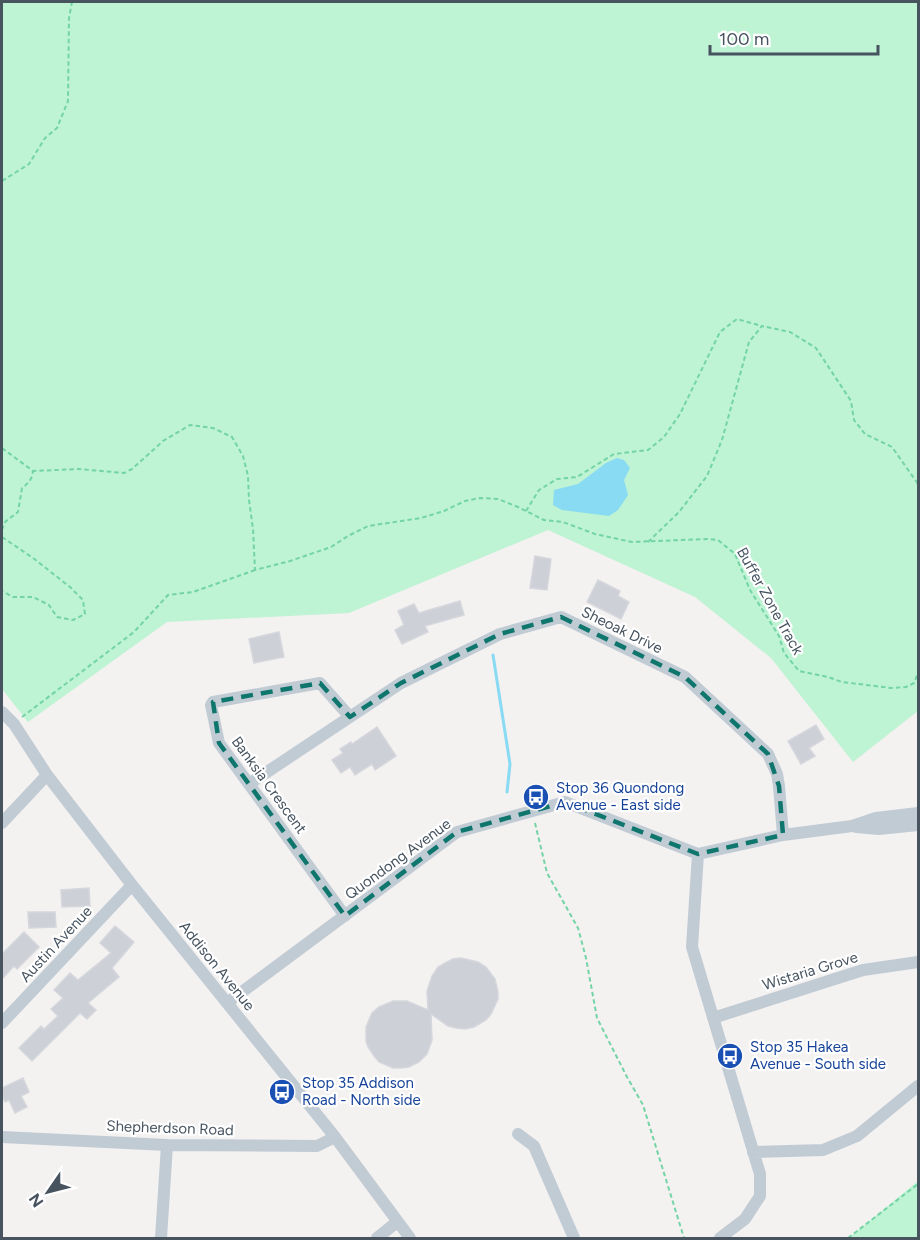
<svg xmlns="http://www.w3.org/2000/svg" width="920" height="1240" font-family="Figtree,sans-serif">
<style>
.green{fill:#bef3d3}
.water{fill:#88dbf3}
.lines{fill:none;stroke-linecap:round;stroke-linejoin:round}
.stream{stroke:#88dbf3;stroke-width:3}
.building{fill:#cdd0d6;stroke:#d5d7dd;stroke-width:1.5}
.path{stroke:#73d4a5;stroke-width:2;stroke-dasharray:4.5 3;stroke-linecap:butt}
.street{stroke:#c1cbd4;stroke-width:12}
.marked{fill:none;stroke:#0f766e;stroke-width:4.5;stroke-dasharray:12 8;stroke-linejoin:round}
.labels{text-anchor:middle;dominant-baseline:central;stroke-width:4.5;stroke-linejoin:round;paint-order:stroke}
.street-label{font-size:15px;fill:#475460;stroke:#fff}
.transit-label{font-size:15px;fill:#164399;stroke:#fff;text-anchor:start}
</style>
<rect width="100%" height="100%" fill="#f4f1f1"/>
<!-- green -->
<path class="green" d="M2 2H918V711L853 762 771 658 695 597 548 530 349 613 167 622 28 722 2 689Z
M918 1181V1238H848L850 1237Z"/>
<!-- water -->
<path class="water" d="M617 458 624 460 630 468 624 480 628 495 618 510 609 516 562 510 553 505 554 490 578 484 606 463Z"/>
<g class="lines">
<!-- stream -->
<path class="stream" d="M493 655 510 764 507 792"/>
</g>
<!-- building -->
<path class="building" d="M535 556 551 559 547 590 530 588Z
M598 580 620 591 618 596 629 602 621 619 587 602Z
M460 601 464 615 425 626 428 632 402 644 395 630 404 625 398 611 414 604 419 613Z
M279 632 284 657 254 663 249 639Z
M816 725 824 739 809 748 815 756 801 764 788 741Z
M377 727 396 756 375 770 372 764 355 775 350 767 341 773 332 760 343 753 340 749 351 742 352 744Z
M89 888 90 906 62 907 61 890Z
M28 912H55L56 927 29 928Z
M115 926 134 942 112 968 119 977 88 1003 96 1010 87 1019 80 1013 32 1061 19 1048 41 1026 44 1029 58 1016 51 1009 63 998 54 990 70 973 78 980 111 953 100 943Z
M24 932 39 947 17 969 14 966 2 979V954Z
M461 958 478 962 486 967 495 979 498 992V999L491 1014 486 1020 474 1027 465 1029 456 1028 448 1026 431 1014 432 1040 427 1054 419 1062 409 1067 402 1068H393L379 1062 374 1056 368 1047 366 1041V1027L372 1013 379 1007 393 1001H407L428 1010 427 991 432 976 438 967 445 963 453 959Z
M23 1078 29 1092 21 1096 27 1107 15 1113 9 1100 5 1102 2 1095V1088Z"/>
<g class="lines">
<!-- path -->
<path class="path" d="M2 181 29 164 45 138 57 128 68 101 69 18 72 2
M2 448 33 471 79 469 124 473 132 469 163 441 190 425 213 428 232 437 243 456 248 476 249 500 253 529 255 570 290 561 331 547 348 536 368 526 421 518 444 511 465 501 480 498 498 499 518 507 544 520 563 522 595 534 632 542 707 539 718 540 735 554 750 590 779 636 784 653 799 671 828 677 842 682 891 688 906 687 914 683 918 673
M526 511 539 490 557 479 577 477 614 454 648 450 664 437 680 414 720 332 737 319 762 326
M2 530 5 522 18 512 22 488C29 483 32 479 33 471
M2 537 33 558 70 587 83 600 85 614 73 620 57 617 49 605 33 597H13L2 591
M648 542 679 512 707 476 722 440 749 342 762 326 790 332 816 348 851 401 854 420 865 434 892 447 918 484
M22 717 134 632 168 595 193 592 255 570
M535 823 547 873 578 928 586 958 597 1018 627 1077 643 1105 684 1238
M848 1238 918 1184"/>
<!-- street -->
<path class="street" d="M2 712 14 724 47 775 132 885 335 1137 410 1238
M249 784 401 683 500 634 561 617 685 677 768 754 777 774 779 786 783 835
M2 823 47 775
M856 827 879 829 918 825
M698 854 692 947 760 1174V1196L745 1219 720 1238
M345 916 219 743 211 705 213 702 320 683 350 717
M227 1003 457 832 565 802 698 854 783 835 852 826 876 818 918 813
M713 1018 863 970 918 962
M2 1023 132 885
M518 1134 534 1146 574 1238
M2 1137 167 1145 317 1146 335 1137
M753 1152 823 1150 857 1136 918 1086
M161 1238 167 1145
M377 1238 397 1222"/>
</g>
<!-- marked area -->
<path class="marked" d="M561 617 685 677 768 754 779 786 783 835 698 854 565 802 457 832 345 916 219 743 213 702 320 683 350 717 401 683 500 634Z"/>
<!-- icons -->
<defs>
<g id="bus-disc" transform="scale(1.35)"><circle r="9.5" fill="#1a4fb4" stroke="#fff"/><path d="M-5-6H5V4H4V6H2V4H-2V6H-4V4H-5ZM-3.5-4V0h7V-4ZM-3.5 1.2v1.5H-2V1.2ZM2 1.2v1.5H3.5V1.2Z" fill="#fff"/></g>
</defs>
<g fill-rule="evenodd">
<use href="#bus-disc" x="536" y="797"/>
<use href="#bus-disc" x="730" y="1056"/>
<use href="#bus-disc" x="282" y="1092"/>
</g>
<g class="labels">
<!-- street labels -->
<g class="street-label">
<text transform="translate(770 601) rotate(61)">Buffer Zone Track</text>
<text transform="translate(622 630) rotate(26)">Sheoak Drive</text>
<text transform="translate(269 785) rotate(54)">Banksia Crescent</text>
<text transform="translate(398 859) rotate(-36)">Quondong Avenue</text>
<text transform="translate(56 944) rotate(-47)">Austin Avenue</text>
<text transform="translate(217 966) rotate(51)">Addison Avenue</text>
<text transform="translate(810 971) rotate(-17)">Wistaria Grove</text>
<text transform="translate(170 1128) rotate(2)">Shepherdson Road</text>
</g>
<!-- transit labels -->
<g class="transit-label">
<text x="556" y="788">Stop 36 Quondong<tspan x="556" dy="17">Avenue - East side</tspan></text>
<text x="750" y="1047">Stop 35 Hakea<tspan x="750" dy="17">Avenue - South side</tspan></text>
<text x="302" y="1083">Stop 35 Addison<tspan x="302" dy="17">Road - North side</tspan></text>
</g>
</g>
<!-- border -->
<rect width="920" height="1240" fill="none" stroke="#475460" stroke-width="6"/>
<!-- north arrow -->
<g transform="translate(48 1192) rotate(235)" stroke="#ffffff" stroke-width="4.5" paint-order="stroke">
<path d="M0-4.5L10 22L0 15L-10 22Z" fill="#475460"/>
<text y="-9" font-size="16" font-weight="bold" text-anchor="middle" fill="#475460">N</text>
</g>
<!-- scale -->
<path d="M710 45v9h168v-9" fill="none" stroke="#475460" stroke-width="3"/>
<text x="719" y="45" font-size="18" fill="#475460" stroke="#ffffff" stroke-width="4.5" paint-order="stroke">100 m</text>
</svg>
